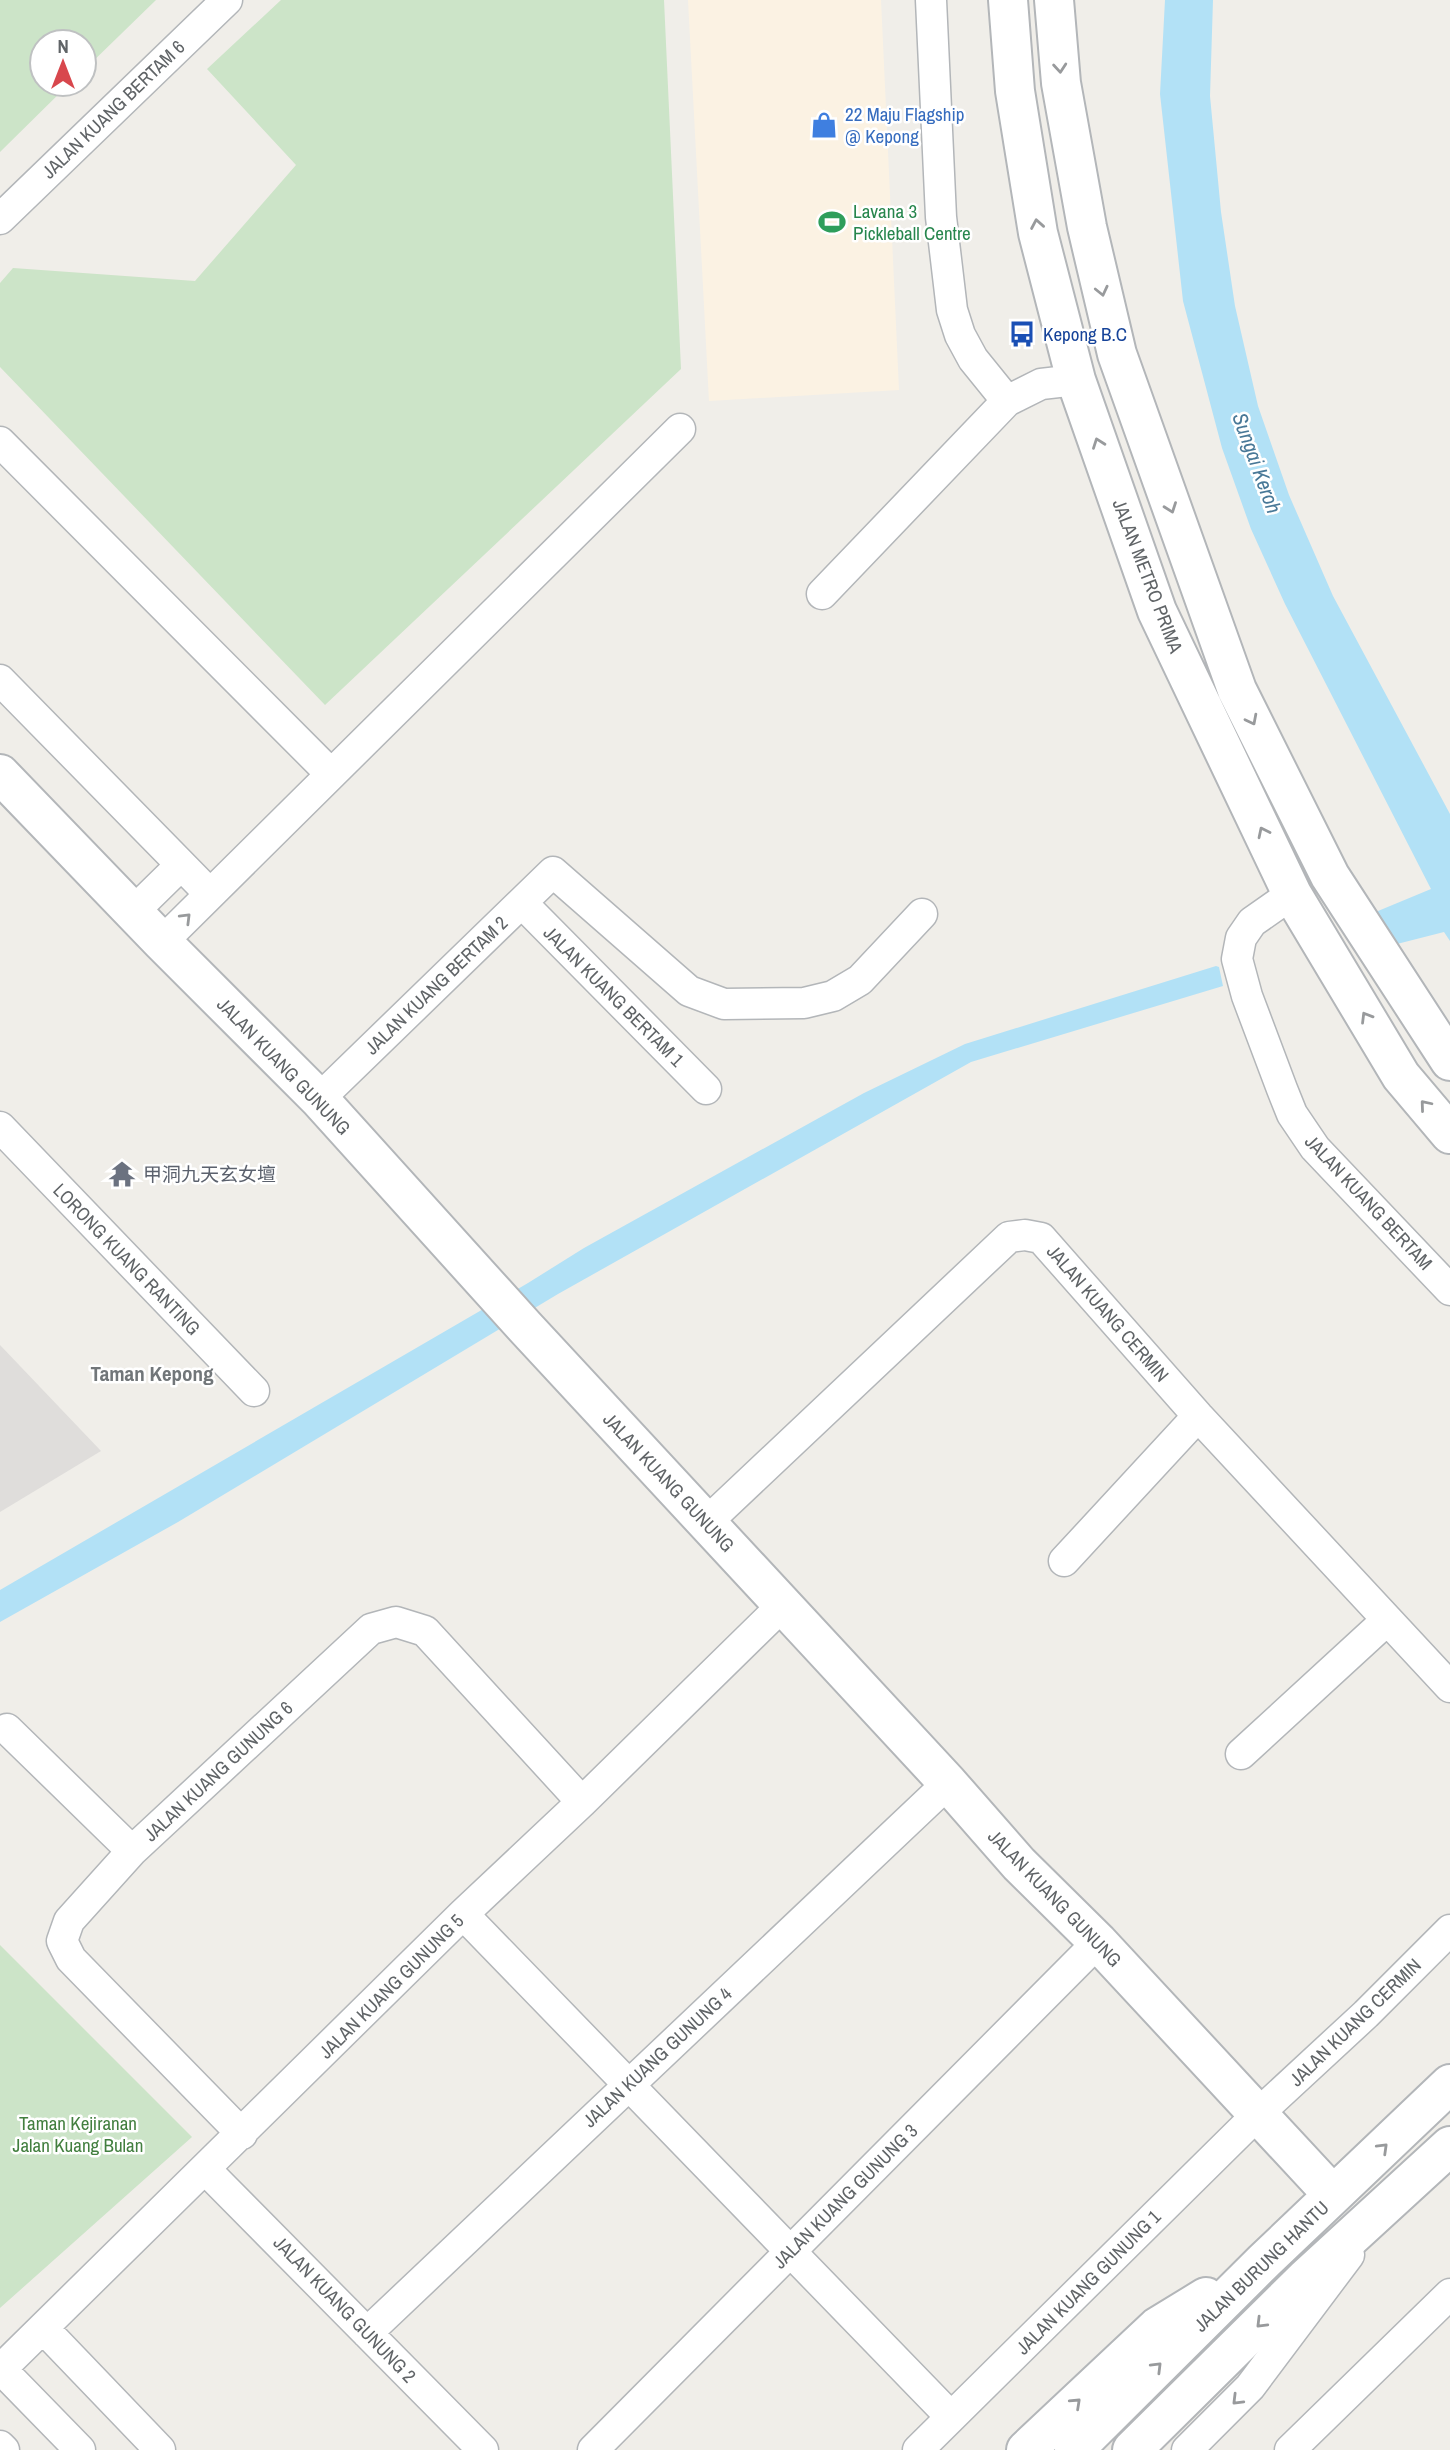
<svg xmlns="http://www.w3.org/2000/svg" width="1450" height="2450" font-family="'Archivo Narrow','Noto Sans SC',sans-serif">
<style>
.commercial{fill:#fbf2e3}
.industrial{fill:#dfdddb}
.green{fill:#cce4c8}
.water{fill:#b2e1f6}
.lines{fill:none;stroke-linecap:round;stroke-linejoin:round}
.street-casing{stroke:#b3b6b9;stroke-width:33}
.secondary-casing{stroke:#b3b6b9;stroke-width:42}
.street{stroke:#fff;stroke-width:30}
.secondary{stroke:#fff;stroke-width:38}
.oneway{stroke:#989a9c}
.labels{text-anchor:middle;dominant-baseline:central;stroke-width:5;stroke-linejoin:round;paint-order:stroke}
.street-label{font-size:19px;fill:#606467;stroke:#fff}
.shop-label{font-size:19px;fill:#366cbe;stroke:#fff;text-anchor:start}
.leisure-label{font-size:19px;fill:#27864d;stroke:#fff;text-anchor:start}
.transit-label{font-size:19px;fill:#164399;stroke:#fff;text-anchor:start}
.worship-label{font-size:19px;fill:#5b616d;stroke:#fff;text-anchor:start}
.park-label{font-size:19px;fill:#427f3f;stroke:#fff}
.water-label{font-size:21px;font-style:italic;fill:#487897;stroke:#fff}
.neighbourhood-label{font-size:21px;font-weight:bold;fill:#717679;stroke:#fff}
</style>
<rect width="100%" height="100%" fill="#f0eee9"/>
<!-- commercial -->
<path class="commercial" d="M688 0H881L899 390 709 401Z"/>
<!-- industrial -->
<path class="industrial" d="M0 1345 101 1451 0 1512Z"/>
<!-- green -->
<path class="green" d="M0 0H156L84 70V42H42V84H69L0 152Z
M281 0H664L681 369 325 705 0 367V283L13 268 195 281 296 165 207 69Z
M0 1945 192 2137 0 2308Z"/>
<!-- water -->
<path class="water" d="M1165 0H1213L1210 96 1221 212 1235 306 1258 406 1289 495 1333 596 1450 814V941L1444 932 1393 945 1375 915 1378 911 1431 889 1285 604 1251 529 1222 448 1183 301 1160 94Z
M1216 966 1219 967 1223 986 971 1062 558 1294 178 1522 0 1622V1590L528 1283 584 1248 864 1093 965 1044Z"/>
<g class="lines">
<!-- street casing -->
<g class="street-casing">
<path id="street" d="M931 0 941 217 952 310 960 335 973 359 1007 401
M0 219 227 0
M0 442 331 774
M822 594 1007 401 1041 384 1076 380
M0 680 210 894
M1292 894 1252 922 1241 938 1237 959 1247 996 1282 1089 1292 1114 1315 1148 1450 1290
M522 903 706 1089
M133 912 181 865
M162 942 680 429
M319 1099 553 872 689 991 724 1004 804 1003 833 996 860 980 922 914
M0 1127 254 1391
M707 1522 1009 1237 1025 1235 1041 1238 1198 1416 1450 1687
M1064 1561 1198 1416
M7 1729 132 1851
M1241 1754 1387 1620
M463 1914 951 2417
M242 2134 71 1959 62 1941 69 1921 132 1851 371 1629 396 1622 425 1631 582 1802
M206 2170 483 2450
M43 2328 160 2450
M367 2333 948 1783
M0 2368 80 2450
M1 2369 463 1914 582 1802 783 1605
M0 2446 4 2450
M593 2450 1098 1942
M918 2450 1259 2113 1366 2014 1450 1930
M1187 2450 1250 2387 1349 2255
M1290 2450 1450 2294"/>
</g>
<!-- secondary casing -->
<g class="secondary-casing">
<path id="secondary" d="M1008 0 1015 91 1038 233 1076 380 1157 611 1292 894 1401 1076 1450 1134
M1054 0 1061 83 1087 227 1117 354 1237 690 1330 876 1450 1061
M0 774 162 942 319 1099 525 1327 948 1783 1019 1864 1098 1942 1333 2195
M1026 2450 1157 2327 1206 2297
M1074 2450 1264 2261 1450 2084
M1132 2450 1306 2278 1450 2146"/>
</g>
<!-- street -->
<use href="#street" class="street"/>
<!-- secondary -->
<use href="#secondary" class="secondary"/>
</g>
<!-- one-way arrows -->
<defs><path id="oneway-chevron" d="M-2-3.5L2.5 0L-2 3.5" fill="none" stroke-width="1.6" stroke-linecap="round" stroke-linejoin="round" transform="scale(1.75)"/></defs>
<g class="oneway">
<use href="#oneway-chevron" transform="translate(1060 68) rotate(85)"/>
<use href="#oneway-chevron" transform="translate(1037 224) rotate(-100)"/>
<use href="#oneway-chevron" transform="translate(1102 291) rotate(77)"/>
<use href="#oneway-chevron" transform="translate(1098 443) rotate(-110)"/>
<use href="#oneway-chevron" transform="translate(1171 508) rotate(70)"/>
<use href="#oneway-chevron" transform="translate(1252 720) rotate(63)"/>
<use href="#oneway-chevron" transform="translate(1263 832) rotate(-116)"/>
<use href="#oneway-chevron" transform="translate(186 918) rotate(-45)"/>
<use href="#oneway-chevron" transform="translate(1366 1017) rotate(-121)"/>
<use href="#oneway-chevron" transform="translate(1425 1105) rotate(-130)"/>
<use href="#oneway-chevron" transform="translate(1383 2148) rotate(-44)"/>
<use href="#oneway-chevron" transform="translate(1261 2323) rotate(135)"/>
<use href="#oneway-chevron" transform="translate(1157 2367) rotate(-45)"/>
<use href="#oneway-chevron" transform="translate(1237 2400) rotate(135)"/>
<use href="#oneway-chevron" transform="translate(1076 2403) rotate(-43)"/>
</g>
<!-- icons -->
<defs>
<g id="shop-bare" transform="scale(2.1)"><path d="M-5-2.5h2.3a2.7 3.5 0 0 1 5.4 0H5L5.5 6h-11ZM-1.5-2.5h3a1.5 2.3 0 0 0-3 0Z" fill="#3f7fe0" stroke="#fff" stroke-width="2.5" paint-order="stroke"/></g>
<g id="stadium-bare" transform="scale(2.1)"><path d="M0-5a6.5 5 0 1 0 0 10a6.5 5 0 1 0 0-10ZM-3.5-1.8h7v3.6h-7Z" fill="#2e9e5b" stroke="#fff" stroke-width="2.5" paint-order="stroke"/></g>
<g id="bus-bare" transform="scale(2.1)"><path d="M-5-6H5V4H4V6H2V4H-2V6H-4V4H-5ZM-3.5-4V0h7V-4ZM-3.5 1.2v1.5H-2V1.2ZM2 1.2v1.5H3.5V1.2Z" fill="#1a4fb4" stroke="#fff" stroke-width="2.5" paint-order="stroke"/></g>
<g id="temple-bare" transform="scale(2.1)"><path d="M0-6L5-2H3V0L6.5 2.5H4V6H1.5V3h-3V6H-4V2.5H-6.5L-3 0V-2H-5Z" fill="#6b7280" stroke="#fff" stroke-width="2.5" paint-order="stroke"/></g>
</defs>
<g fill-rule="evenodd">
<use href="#shop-bare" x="824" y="125"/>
<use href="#stadium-bare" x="832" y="222"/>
<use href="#bus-bare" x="1022" y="334"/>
<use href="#temple-bare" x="122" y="1174"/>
</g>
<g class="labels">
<!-- street labels -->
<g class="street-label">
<text transform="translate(113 109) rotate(-44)">JALAN KUANG BERTAM 6</text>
<text transform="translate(1148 576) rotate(69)">JALAN METRO PRIMA</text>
<text transform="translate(436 985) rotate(-44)">JALAN KUANG BERTAM 2</text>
<text transform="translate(614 996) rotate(45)">JALAN KUANG BERTAM 1</text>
<text transform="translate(284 1066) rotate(46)">JALAN KUANG GUNUNG</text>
<text transform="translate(1369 1202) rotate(47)">JALAN KUANG BERTAM</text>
<text transform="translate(127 1259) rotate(46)">LORONG KUANG RANTING</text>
<text transform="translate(1108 1313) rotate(49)">JALAN KUANG CERMIN</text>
<text transform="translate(669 1482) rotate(47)">JALAN KUANG GUNUNG</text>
<text transform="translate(218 1771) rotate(-43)">JALAN KUANG GUNUNG 6</text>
<text transform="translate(1055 1898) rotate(46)">JALAN KUANG GUNUNG</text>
<text transform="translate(391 1986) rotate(-45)">JALAN KUANG GUNUNG 5</text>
<text transform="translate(1355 2022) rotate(-44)">JALAN KUANG CERMIN</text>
<text transform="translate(657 2057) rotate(-43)">JALAN KUANG GUNUNG 4</text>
<text transform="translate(845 2196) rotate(-45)">JALAN KUANG GUNUNG 3</text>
<text transform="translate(1261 2266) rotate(-44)">JALAN BURUNG HANTU</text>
<text transform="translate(1088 2282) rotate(-45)">JALAN KUANG GUNUNG 1</text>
<text transform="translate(345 2309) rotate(46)">JALAN KUANG GUNUNG 2</text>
</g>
<!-- shop labels -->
<g class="shop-label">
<text x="845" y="114">22 Maju Flagship<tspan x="845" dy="22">@ Kepong</tspan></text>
</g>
<!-- leisure labels -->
<g class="leisure-label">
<text x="853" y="211">Lavana 3<tspan x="853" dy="22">Pickleball Centre</tspan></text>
</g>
<!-- transit labels -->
<g class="transit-label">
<text x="1043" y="334">Kepong B.C</text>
</g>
<!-- worship labels -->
<g class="worship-label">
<text x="143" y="1174">甲洞九天玄女壇</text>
</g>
<!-- park labels -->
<g class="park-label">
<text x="78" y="2123">Taman Kejiranan<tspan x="78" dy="22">Jalan Kuang Bulan</tspan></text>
</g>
<!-- water labels -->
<g class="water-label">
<text transform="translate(1257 463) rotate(70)">Sungai Keroh</text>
</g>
<!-- neighbourhood labels -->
<g class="neighbourhood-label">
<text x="152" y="1373">Taman Kepong</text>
</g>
</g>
<!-- north arrow -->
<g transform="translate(63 63)"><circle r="33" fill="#ffffff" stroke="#bfc1c2" stroke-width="2"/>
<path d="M0-5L12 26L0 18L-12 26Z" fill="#d8474d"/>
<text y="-10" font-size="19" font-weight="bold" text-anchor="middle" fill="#606467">N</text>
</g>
</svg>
